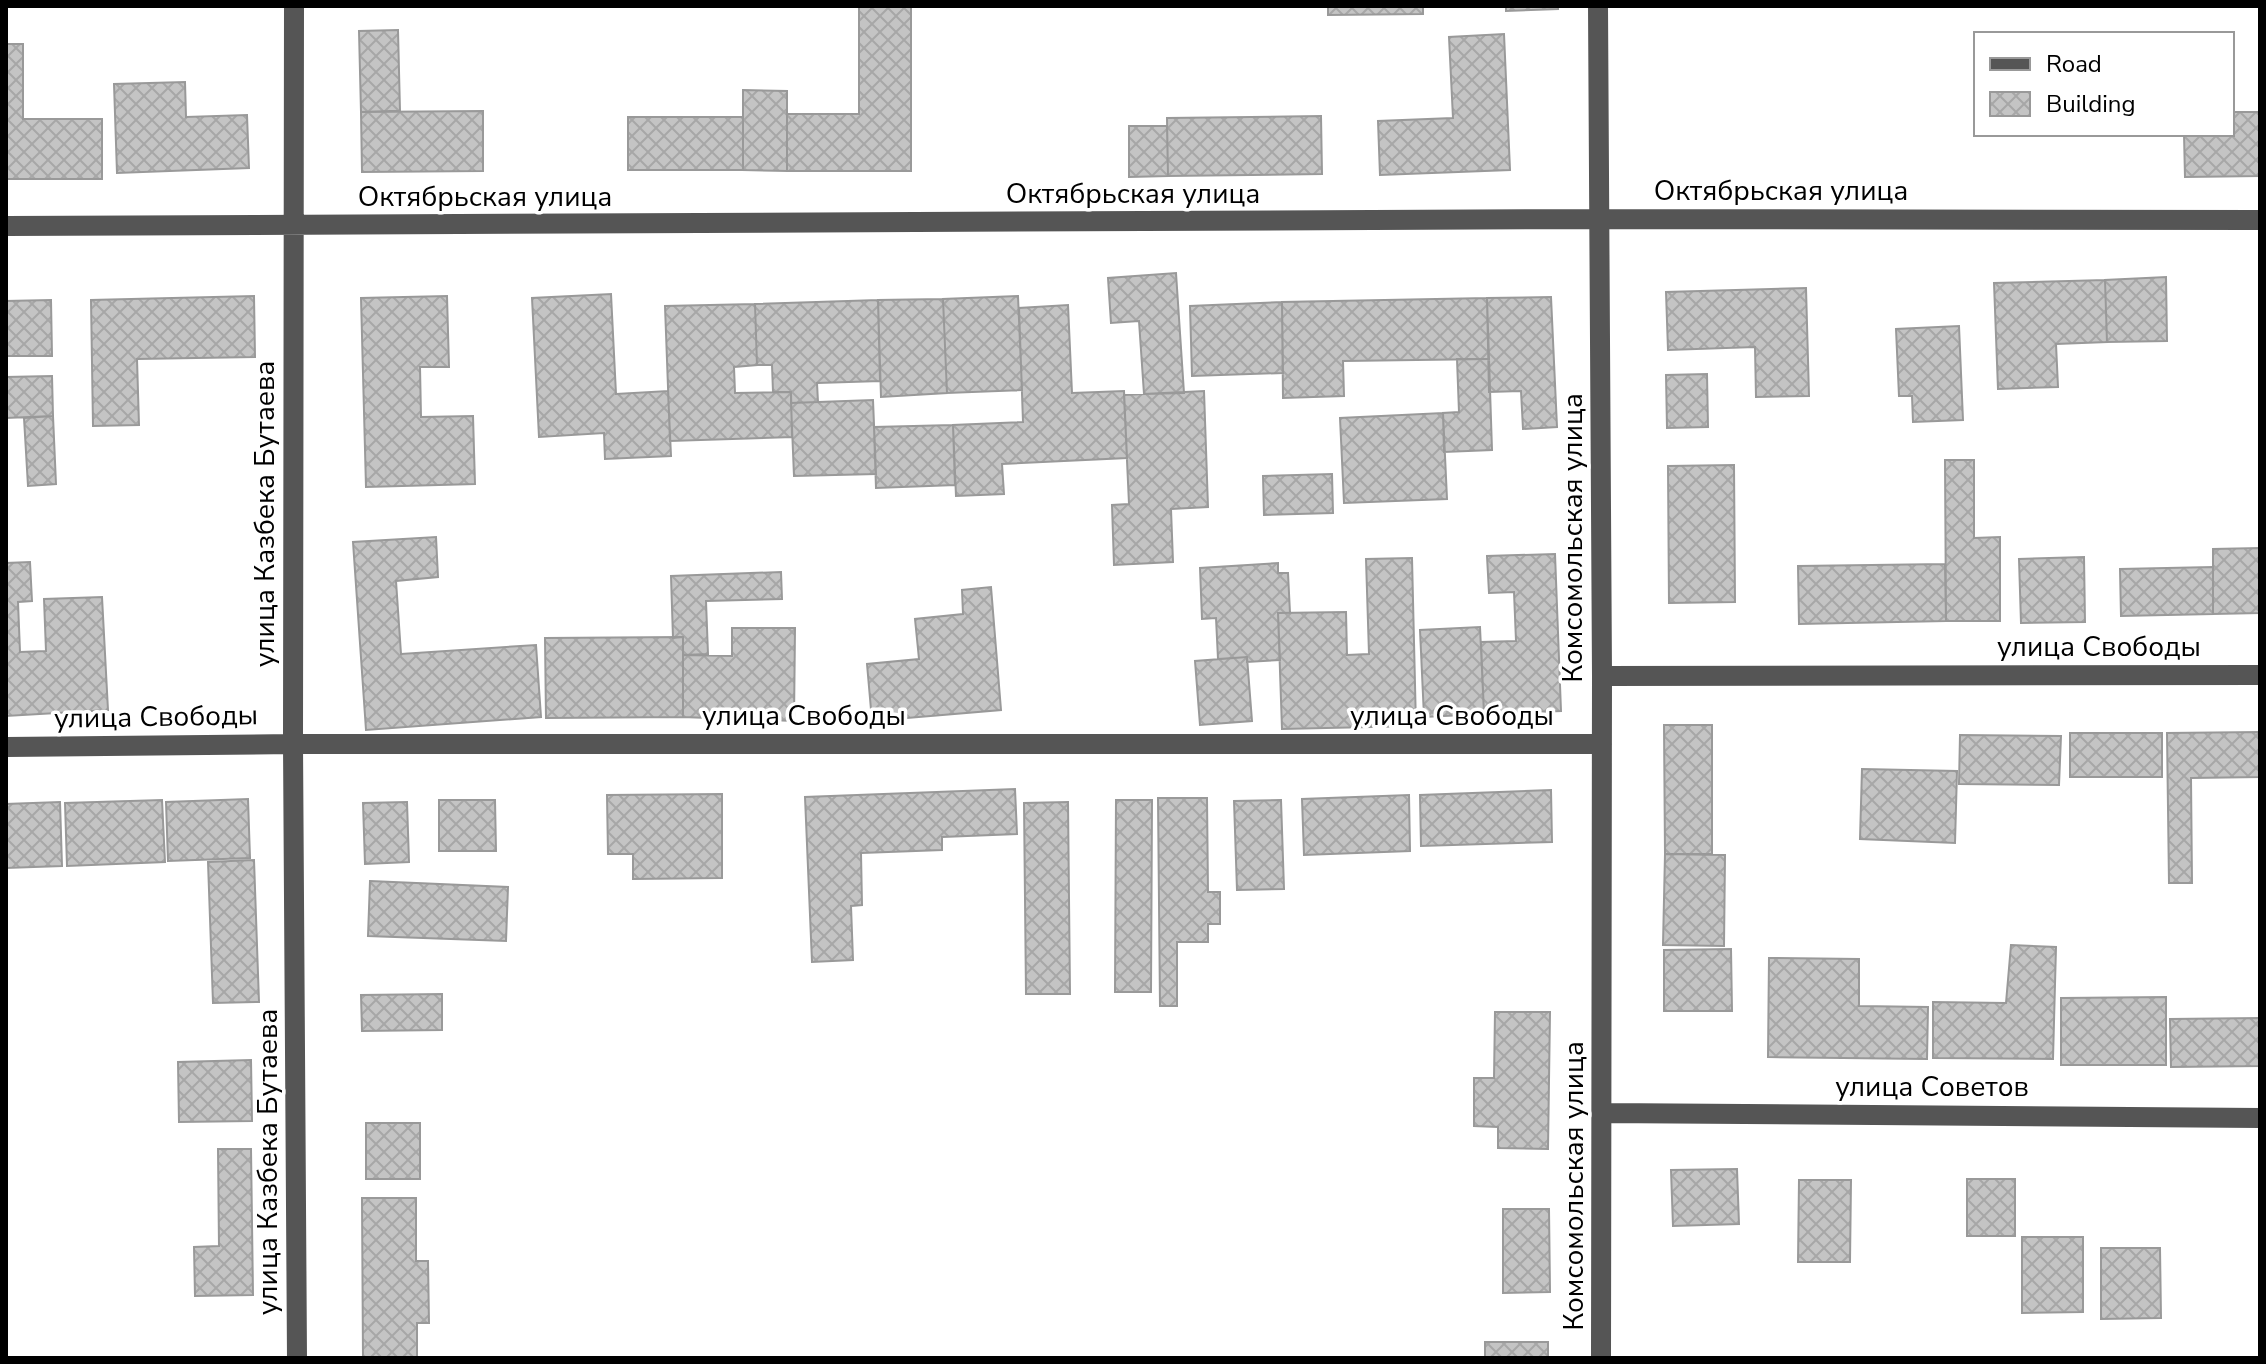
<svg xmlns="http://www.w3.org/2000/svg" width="2266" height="1364" font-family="'Nunito Sans',sans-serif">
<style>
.building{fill:url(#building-cross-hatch);stroke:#999;stroke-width:2}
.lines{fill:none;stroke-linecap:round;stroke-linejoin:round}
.minor{stroke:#555;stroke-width:20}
.labels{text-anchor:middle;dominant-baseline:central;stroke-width:7;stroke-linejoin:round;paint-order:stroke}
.street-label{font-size:28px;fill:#000;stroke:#fff}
</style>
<defs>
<pattern id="building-cross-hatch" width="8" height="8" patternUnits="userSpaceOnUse" patternTransform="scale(2)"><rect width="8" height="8" fill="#c4c4c4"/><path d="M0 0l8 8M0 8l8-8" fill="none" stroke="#a7a7a7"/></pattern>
</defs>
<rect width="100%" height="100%" fill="#fff"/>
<!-- building -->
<path class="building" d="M859 6H911V171H787V114H859Z
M1328 6H1423V14L1328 15Z
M1506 6H1558V9L1506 11Z
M398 30 400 111 361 112 359 31Z
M1504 34 1510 170 1380 175 1378 121 1453 118 1449 37Z
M6 44H23V119H102V179H6Z
M185 82 186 117 247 115 249 168 117 173 114 84Z
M743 90 787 91V171L743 170Z
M483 111V171L362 172 361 112Z
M2232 112H2260V176L2185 177 2184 134H2232Z
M1321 116 1322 174 1168 176 1167 118Z
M628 117H743V170H628Z
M1129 126H1167L1168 176 1129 177Z
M1176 273 1184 393 1144 394 1139 321 1111 323 1108 278Z
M2166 277 2167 341 2107 342 2105 280Z
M2105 280 2107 342 2056 344 2058 387 1998 389 1994 283Z
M1806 288 1809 396 1756 397 1755 347 1668 350 1666 292Z
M611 294 616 394 668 391 671 456 605 459 604 433 539 437 532 298Z
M254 296 255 357 137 359 139 425 93 426 91 300Z
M447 296 449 367H420L421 417 473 416 475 484 366 487 361 298Z
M1018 296 1022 390 947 393 943 299Z
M1551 297 1557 427 1523 429 1521 391 1489 392 1487 298Z
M1487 298 1489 359 1343 361 1344 396 1283 398 1282 302Z
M943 299 947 393 881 397 878 300Z
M51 300 52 356H6V301Z
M878 300 880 381 817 383 818 402 791 403V392H773L772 365H757L755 304Z
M1282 302 1283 373 1192 376 1190 306Z
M755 304 757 365 734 367 735 393 791 392 792 437 670 441 665 306Z
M1068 305 1072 393 1124 391 1127 458 1002 464 1004 494 956 496 953 425 1023 422 1019 308Z
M1959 326 1963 420 1913 422 1912 396H1899L1896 329Z
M1457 359H1489L1492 450 1444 452 1443 413 1459 412Z
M1707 374 1708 427 1667 428 1666 375Z
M52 376 53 416 6 418V377Z
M1204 391 1208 507 1171 509 1173 562 1114 565 1112 505 1129 504 1124 395Z
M873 400 876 474 794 476 791 403Z
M1443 413 1447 499 1344 503 1340 418Z
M53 416 56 484 28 486 24 418Z
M953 425 955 485 876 488 874 427Z
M1945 460H1974V538L2000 537V621H1946Z
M1734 465 1735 602 1669 603 1668 466Z
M1332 474 1333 513 1264 515 1263 476Z
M436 537 438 577 396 581 401 654 536 645 541 717 366 730 353 542Z
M2260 548V613L2213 614V549Z
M1555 554 1561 711 1484 714 1481 642 1516 641 1514 592 1489 593 1487 556Z
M2084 557 2085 622 2021 623 2019 559Z
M1412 558 1416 726 1282 729 1278 613 1346 612 1347 655 1369 654 1366 559Z
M30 562 32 601 18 602 20 652 46 651 44 599 102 597 108 710 6 716V563Z
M1278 563V573H1288L1290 613H1278L1280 660 1247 662V657L1218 659 1216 618 1202 619 1200 568Z
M1945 564 1946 621 1799 624 1798 566Z
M2213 567V614L2121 616 2120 569Z
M781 572 782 599 706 601 708 654 683 655V637L673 638 671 576Z
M991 587 1001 710 872 721 867 664 919 659 915 619 963 614 962 590Z
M1480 627 1484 714 1424 717 1420 630Z
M732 628H795L794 721 683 717V655L732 656Z
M683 637V717L546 718 545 638Z
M1247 657 1252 721 1200 725 1195 661Z
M1664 725H1712V854H1665Z
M2260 732V777L2191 778 2192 883H2169L2167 733Z
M2070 733H2162V777H2070Z
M1960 735 2061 736 2059 785 1959 784Z
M1862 769 1957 771 1955 843 1860 839Z
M1015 789 1017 834 942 837V850L861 853 862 905 851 906 853 960 812 962 805 797Z
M1551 790 1552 842 1421 846 1420 795Z
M722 794V878L633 879V854H608L607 795Z
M1409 795 1410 851 1304 855 1302 799Z
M1158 798H1207L1208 892H1220V924H1208V942H1177V1006H1160Z
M248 799 250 858 168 861 166 802Z
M162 800 165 862 67 866 65 803Z
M439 800H495L496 851H439Z
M1116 800H1152L1151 992H1115Z
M1281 800 1284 889 1237 890 1234 801Z
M60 802 62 866 6 868V804Z
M407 802 409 862 365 864 363 803Z
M1068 802 1070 994H1026L1024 803Z
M1665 854 1725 855 1724 946 1663 945Z
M254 860 259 1002 213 1003 208 862Z
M370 881 508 887 506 941 368 936Z
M2011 945 2056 947 2053 1059 1933 1058V1002L2006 1003Z
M1731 949 1732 1011H1664V950Z
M1769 958 1859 959V1006L1928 1007 1927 1059 1768 1057Z
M442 994V1030L362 1031 361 995Z
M2166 997V1065H2061V998Z
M1495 1012H1550L1548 1149 1498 1148V1127L1474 1126V1078H1494Z
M2260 1018V1066L2171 1067 2170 1019Z
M251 1060 252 1121 179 1122 178 1062Z
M366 1123H420V1179H366Z
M218 1149H251L253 1295 195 1296 194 1247 219 1246Z
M1737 1169 1739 1224 1673 1226 1671 1170Z
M1967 1179H2015V1236H1967Z
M1799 1180H1851L1850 1262H1798Z
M362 1198H416V1261H428L429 1323H417V1358H363Z
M1503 1209H1549L1550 1292 1503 1293Z
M2022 1237H2083V1312L2022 1313Z
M2101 1248H2160L2161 1318 2101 1319Z
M1485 1342H1548V1358H1485Z"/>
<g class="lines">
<!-- minor -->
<path class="minor" d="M294 6 293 744 297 1358
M1598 6 1602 676 1601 1358
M6 226 1599 219 2260 220
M1602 676 2260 675
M6 747 293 744H1602
M1603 1113 2260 1118"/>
</g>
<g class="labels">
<!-- street labels -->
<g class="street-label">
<text x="1781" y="191">Октябрьская улица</text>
<text x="1133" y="194">Октябрьская улица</text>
<text x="485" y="197">Октябрьская улица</text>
<text transform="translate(265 514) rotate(-90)">улица Казбека Бутаева</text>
<text transform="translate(1573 538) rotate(-90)">Комсомольская улица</text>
<text x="2099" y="647">улица Свободы</text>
<text x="804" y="716">улица Свободы</text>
<text x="1452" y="716">улица Свободы</text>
<text transform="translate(156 717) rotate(-1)">улица Свободы</text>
<text x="1932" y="1087">улица Советов</text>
<text transform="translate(268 1162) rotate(-90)">улица Казбека Бутаева</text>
<text transform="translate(1574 1186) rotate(-90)">Комсомольская улица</text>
</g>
</g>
<!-- border -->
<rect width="2266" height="1364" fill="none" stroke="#000000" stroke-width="16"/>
<!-- legend -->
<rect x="1974" y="32" width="260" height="104" fill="#ffffff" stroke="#999999" stroke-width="2"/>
<rect x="1990" y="58" width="40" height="12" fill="#555555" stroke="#999999" stroke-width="2"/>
<text x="2046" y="72" font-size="24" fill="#000000">Road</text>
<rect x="1990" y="92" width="40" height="24" fill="url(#building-cross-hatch)" stroke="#999999" stroke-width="2"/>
<text x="2046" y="112" font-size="24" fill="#000000">Building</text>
</svg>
